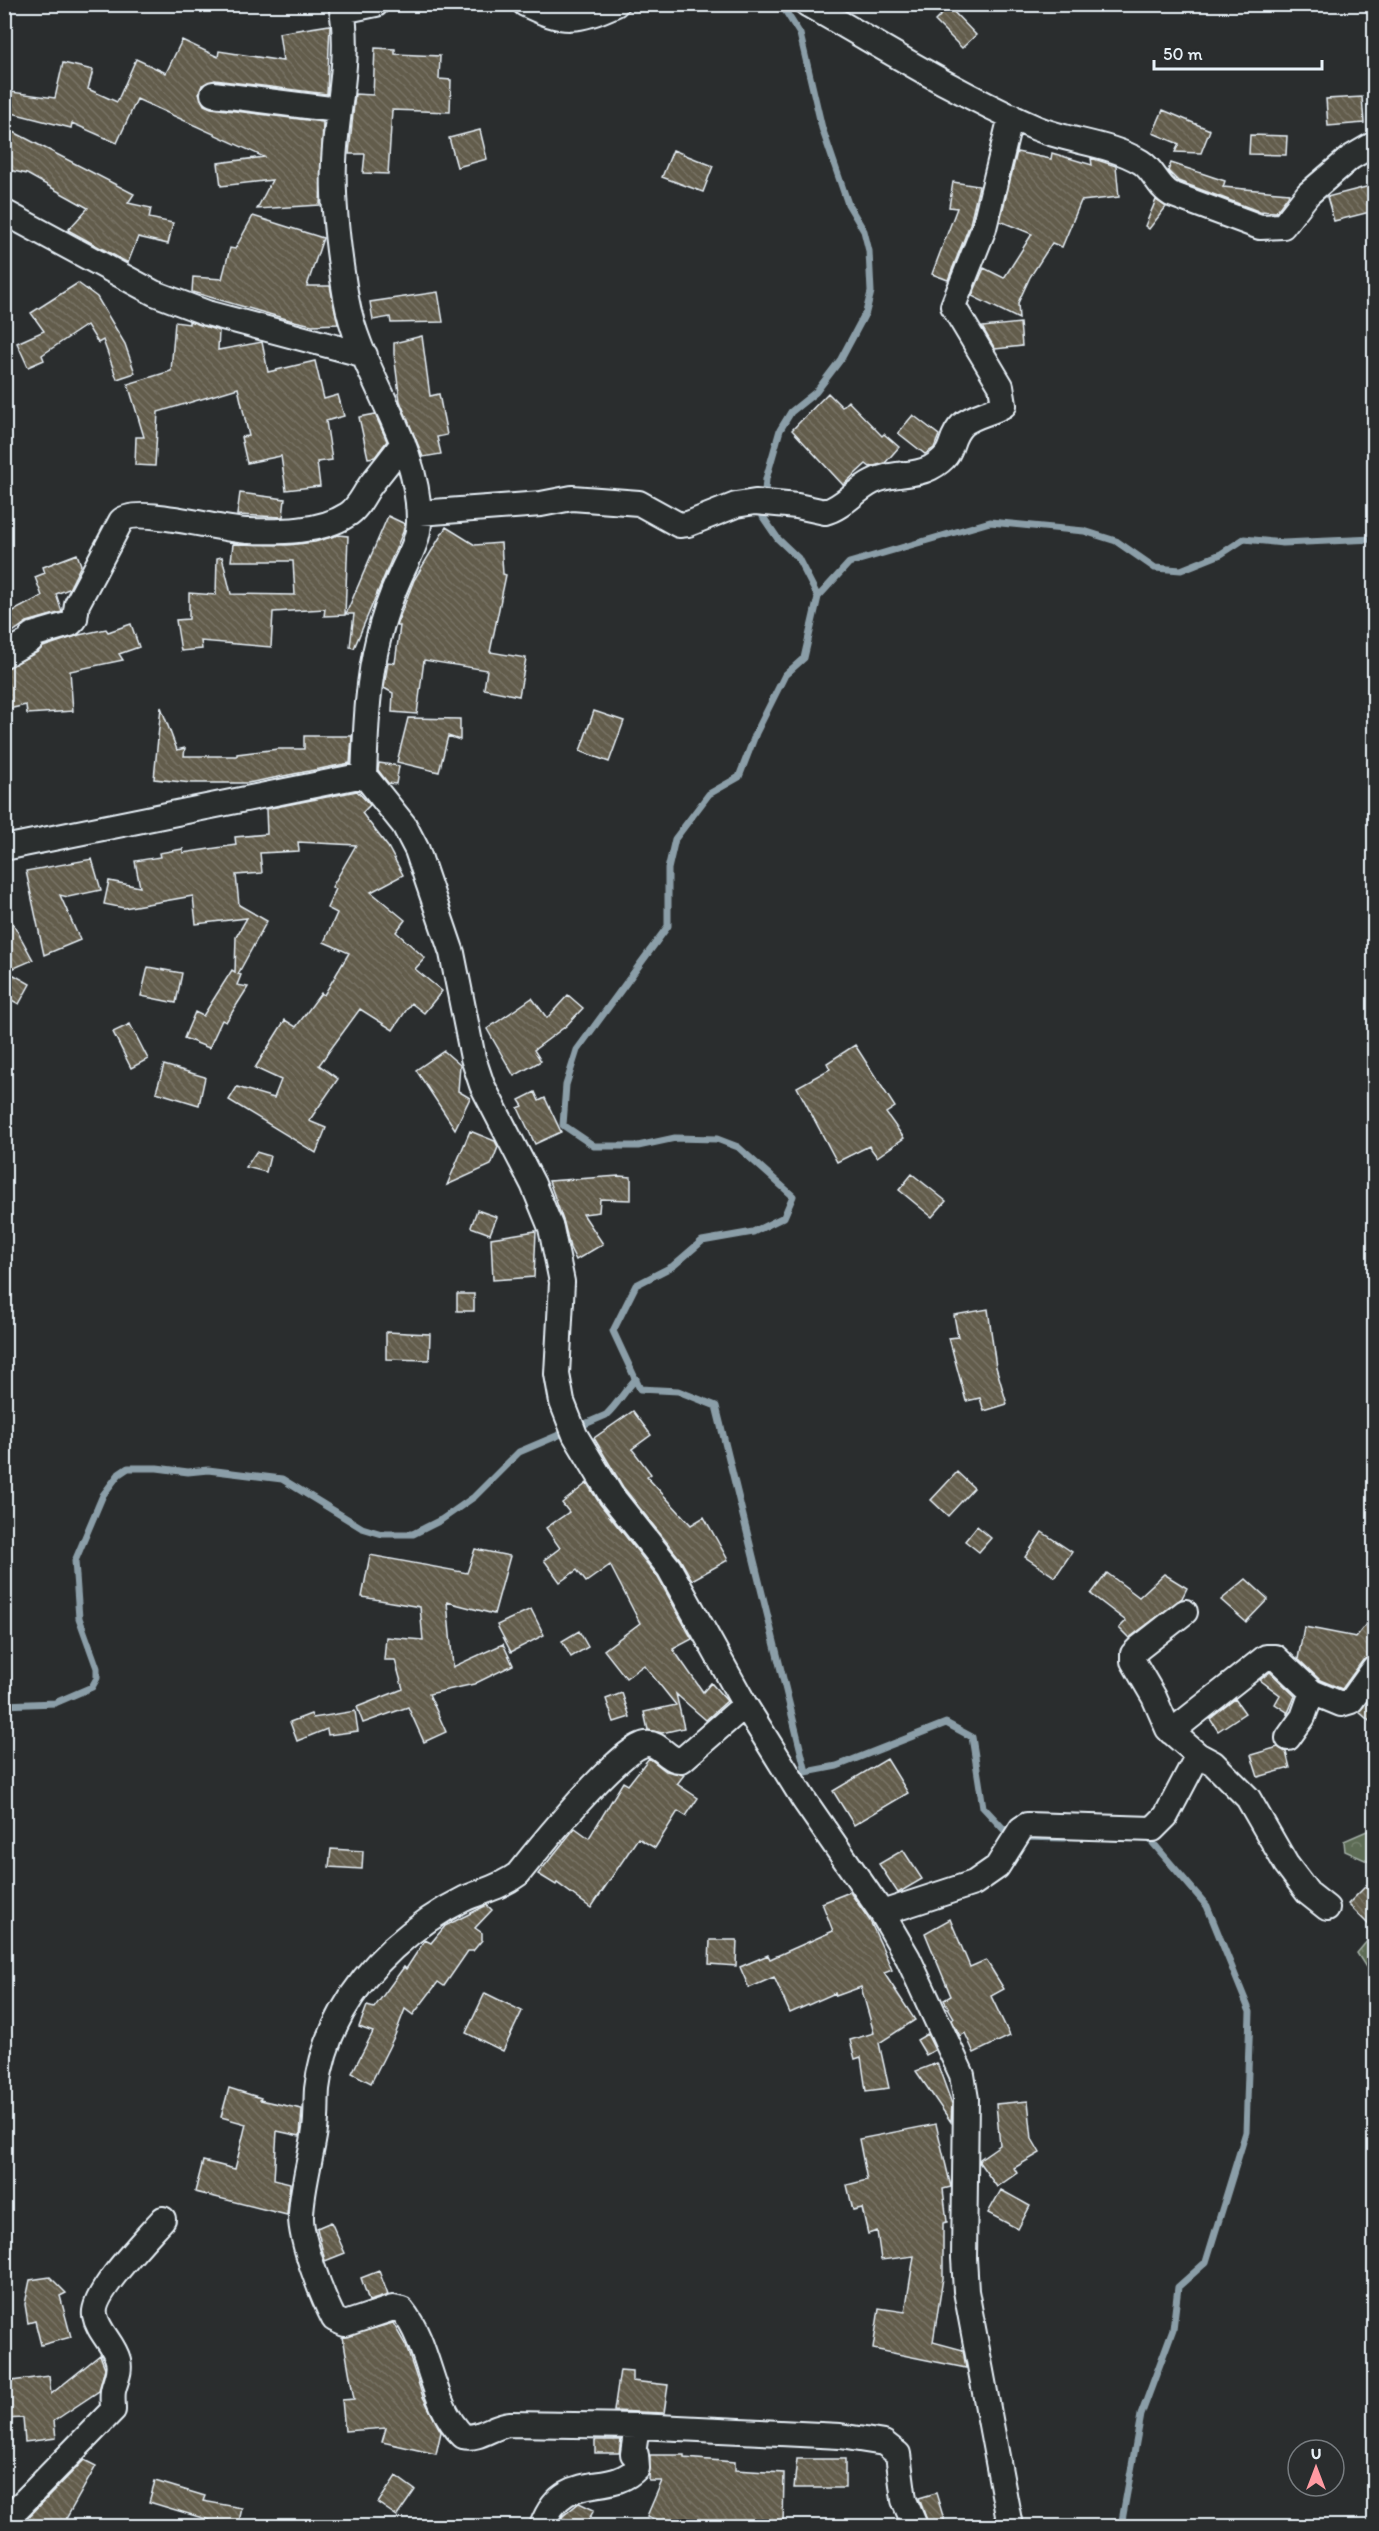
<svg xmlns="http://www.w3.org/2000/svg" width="1379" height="2531" font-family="Itim,sans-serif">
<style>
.forest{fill:url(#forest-crowns);stroke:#a2aea6;stroke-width:1.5}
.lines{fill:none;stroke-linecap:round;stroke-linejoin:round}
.stream{stroke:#8b9ea8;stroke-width:7}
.building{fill:url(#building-back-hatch);stroke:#e8f1f8;stroke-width:1.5}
.minor-casing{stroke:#e8f1f8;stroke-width:28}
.minor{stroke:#2a2d2e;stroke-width:24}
</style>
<defs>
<pattern id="forest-crowns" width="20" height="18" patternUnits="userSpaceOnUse" patternTransform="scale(1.5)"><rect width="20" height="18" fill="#5d6c54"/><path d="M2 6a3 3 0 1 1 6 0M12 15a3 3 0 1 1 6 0" fill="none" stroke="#74816d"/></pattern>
<pattern id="building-back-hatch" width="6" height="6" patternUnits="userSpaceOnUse" patternTransform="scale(1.5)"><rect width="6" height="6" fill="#625b4b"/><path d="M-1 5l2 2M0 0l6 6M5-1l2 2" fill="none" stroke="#787366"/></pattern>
</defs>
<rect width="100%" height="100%" fill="#2a2d2e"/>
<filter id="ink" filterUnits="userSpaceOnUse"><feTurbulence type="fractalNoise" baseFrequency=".0167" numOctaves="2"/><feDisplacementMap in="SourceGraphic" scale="12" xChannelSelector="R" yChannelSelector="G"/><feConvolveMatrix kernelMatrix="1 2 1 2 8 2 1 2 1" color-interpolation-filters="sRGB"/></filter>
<g filter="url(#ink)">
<!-- forest -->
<path class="forest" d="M1374 1828V1864L1345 1851 1344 1841Z
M1374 1939V1980L1357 1953 1368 1940Z"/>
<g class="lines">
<!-- stream -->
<path class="stream" d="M781 4 800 34 822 128 848 204 864 231 869 251 871 292 866 312 841 359 816 392 791 412 780 430 766 479 763 517 778 539 798 558 818 597
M4 10 17 4
M620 10 634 4
M4 1705 55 1703 92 1687 97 1678V1668L79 1618 75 1561 103 1495 119 1474 128 1468H157L188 1472 208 1470 282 1479 362 1528 382 1534H413L441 1520 474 1497 519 1452 606 1415C618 1404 624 1391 636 1379
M1010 1836 983 1807 972 1737 946 1723 837 1766 806 1772 716 1406 678 1391 640 1389 613 1331 636 1285 673 1266 702 1241 753 1232 784 1217 793 1196 738 1147 717 1139 675 1138 638 1146H594L563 1125 566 1085 577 1050 668 926V869L675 839 709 794 739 777 756 733 785 675 804 658 818 597 849 563 990 522 1084 531 1116 541 1155 568 1181 570 1221 554 1244 539 1283 543 1374 539
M1022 1837 1064 1838
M1121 2526 1141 2415 1173 2329 1178 2287 1206 2262 1246 2132 1250 2012 1207 1906 1147 1836"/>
</g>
<!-- building -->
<path class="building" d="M949 7 976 35 962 48 935 21Z
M330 25 327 94 215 80 202 85 199 93 204 105 211 108 323 122 320 205 257 209 272 180 221 186 218 163 264 157 137 99 117 143 72 123 71 128 4 111V91L55 98 63 63 93 70 88 89 117 102 136 59 166 73 182 40 218 57 219 51 283 61 279 33Z
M375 48 395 49V54L440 56 439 79 451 80 450 112 392 110 388 174 363 173 365 154H349L355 94 373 95Z
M1362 97 1364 123 1328 126 1326 99Z
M1163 110 1210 130 1201 153 1175 152 1179 144 1153 133Z
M4 127 134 194 128 203 151 208 149 218 173 223 168 244 138 237 128 263 68 230 88 208 27 174 4 169Z
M480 130 487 159 457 167 449 138Z
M1250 135 1287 136 1286 155 1249 154Z
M673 150 713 166 703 192 662 177Z
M1017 152 1051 159 1052 153 1092 165 1091 158 1116 166 1119 197 1081 201 1062 247 1052 243 1030 277 1018 303 1019 319 972 296 984 268 1004 278 1032 234 1000 221Z
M1171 163 1225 181 1223 187 1289 193 1288 196 1276 212 1258 211 1178 181 1168 171Z
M953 182 979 186 970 224 948 280 932 274 957 208 949 207Z
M1374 185V211L1334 221 1327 197Z
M1156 200 1166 207 1149 229 1145 226Z
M253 216 323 238 307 286H330L338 324 312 325 290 320 192 292 193 277 222 279 230 248 235 249Z
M78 283 97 297 125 344 135 373 117 379 103 340 98 343 87 325 42 355 44 360 28 367 17 343 44 331 31 313Z
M438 292 443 322 391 323 390 317 373 320 370 302Z
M189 321 219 331 218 350 262 342 268 372 315 361 324 399 338 395 344 416 326 421 332 460 317 462 320 486 286 490 281 456 247 463 241 437 249 436 238 388 158 412 155 466 135 465 136 437H144L128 384 171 371 175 322 189 324Z
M1020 323 1022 346 995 349 982 327Z
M422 336 430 396 439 394 447 435 437 437 441 454 423 457 400 401 394 354V343Z
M828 393 842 407 848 401 882 436 884 434 899 447 885 463 870 467 866 464 843 485 792 430Z
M375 414 387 441 375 457 368 458 359 417Z
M913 415 939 435 934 448 925 454 898 433Z
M240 493 285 499 283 517 237 515Z
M388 516 405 524 403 532 354 648 350 647 354 614H346Z
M446 527 475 545 501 543 503 574 506 575 490 652 526 658 519 696 484 689 487 670 424 660 417 714 392 712 393 693 384 688 388 662 395 663 400 626H396L414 580Z
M338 535 348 536 345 615 324 616 325 609 273 612 271 647 201 641 202 649 181 651 176 620 189 619V593L216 595 217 558 222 557 231 594 295 595 293 561H231L233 544 288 545 315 542Z
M77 554 81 565 69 589 56 594 62 612 27 622 4 638V616L42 596 35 577 45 573 43 567Z
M131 624 139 647 119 654 123 660 70 671 73 711 27 714 26 705 4 710V669L38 652 43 647 79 635 106 629 108 632Z
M161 707 177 750 185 748 184 756H237V754L278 749H304V736H352L350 763 248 783H192L154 779Z
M594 711 624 721 609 762 580 751Z
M408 718 460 719V740L448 736 439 772 397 762Z
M379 763 399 766 396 784 388 783 378 770Z
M357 791 370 805 362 813 388 847 403 875 371 892 405 920 396 932 425 958 415 969 442 991 424 1013 411 1003 393 1030 360 1009 319 1065 338 1079 309 1121 326 1128 316 1153 229 1100 237 1087 274 1098 281 1080 255 1068 285 1020 296 1027 321 993 324 995 349 953 324 942 337 913 327 908 336 889 332 887 356 845 298 842 299 851 260 853 262 873 236 875 239 905 267 921 238 974 241 975 237 985 248 987 226 1022 222 1020 209 1048 184 1038 195 1012 203 1016 232 970 235 972 236 937 247 918 196 924 193 896 124 908 104 904 109 881 140 887 135 861 160 857 159 853 183 849V853L236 845 235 837 267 834 266 809Z
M92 859 101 890 68 897 60 895 80 940 44 955 26 871Z
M4 907 33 960 7 971 30 984 19 1004 4 996Z
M148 967 182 973 176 1003 141 996Z
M568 995 583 1008 566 1026 534 1050 541 1061 514 1076 487 1029 532 998 547 1018Z
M130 1024 148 1059 131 1068 113 1032Z
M855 1045 895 1107 886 1113 904 1138 877 1157 869 1146 837 1162 797 1087 830 1069 827 1063Z
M444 1051 460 1065 458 1091 470 1098 455 1129 416 1070Z
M164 1065 205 1077 199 1105 156 1092Z
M535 1092 539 1101 545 1098 561 1132 535 1144 518 1108 523 1106 519 1100Z
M470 1131 495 1141 498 1147 491 1165 447 1185Z
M256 1152 270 1156 266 1172 246 1167Z
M912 1174 946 1201 932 1217 899 1190Z
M619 1176 631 1177V1200L600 1199 599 1212 583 1214 603 1244 576 1260 570 1248 564 1223 549 1181Z
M477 1210 497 1217 490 1234 471 1227Z
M536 1231 534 1277 493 1280 491 1238Z
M457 1294H474V1311H457Z
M988 1309 996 1367 1007 1404 984 1411 980 1398 966 1401 949 1338 958 1337 954 1315Z
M386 1332 430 1334 429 1360 386 1359Z
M633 1411 651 1435 632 1449 651 1474 647 1477 691 1525 704 1517 728 1560 692 1580 680 1559 623 1487 594 1438Z
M957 1472 974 1488 948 1516 931 1500Z
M587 1483 600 1504 657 1576 692 1639 673 1649 703 1692 711 1683 727 1701 706 1720 676 1694 684 1728 662 1733 648 1730 644 1712 676 1705 644 1665 626 1678 604 1650 640 1623 610 1565 586 1582 577 1570 560 1582 544 1560 560 1548 546 1528 569 1512 562 1503Z
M977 1526 991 1538 979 1552 965 1541Z
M1042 1532 1072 1552 1055 1577 1025 1557Z
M475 1549 510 1556 494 1614 447 1602 453 1667 503 1644 513 1665 474 1684 429 1694 446 1732 424 1742 408 1707 363 1723 357 1707 403 1689 395 1660H384L386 1637 423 1640 420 1607 362 1597 370 1555 467 1573Z
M1107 1573 1139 1597 1164 1574 1187 1588 1182 1598 1129 1638 1119 1628 1126 1621 1091 1594Z
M1246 1579 1268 1599 1246 1622 1221 1600Z
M531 1609 544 1635 511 1652 497 1625Z
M1374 1614V1655L1363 1660 1342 1689 1320 1680 1298 1659 1304 1627 1356 1637Z
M579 1631 588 1647 571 1657 562 1641Z
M1270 1672 1295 1696 1287 1715V1712L1275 1704 1280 1695 1260 1680Z
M622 1693 630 1717 614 1722 606 1699Z
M1374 1693V1725L1359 1712Z
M1235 1699 1245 1713 1218 1731 1210 1719Z
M355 1711 358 1731 328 1735 327 1729 297 1741 290 1722 311 1714 313 1718Z
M1278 1747 1286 1752 1290 1768 1258 1777 1251 1755Z
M649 1758 666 1771 684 1775 677 1784 698 1798 686 1816 678 1811 655 1848 638 1838 591 1908 557 1883 556 1885 538 1874 575 1828 589 1838 623 1782 628 1785Z
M887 1759 908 1793 854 1825 833 1791Z
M331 1849 363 1851 362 1869 329 1867Z
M903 1850 922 1879 898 1893 879 1864Z
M1374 1878V1930L1348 1904Z
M850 1892 870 1921 883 1949 892 1970 884 1973 915 2020 879 2043 889 2088 866 2091 861 2057 855 2059 850 2040 874 2033 861 1987 836 1996 835 1993 790 2013 774 1977 749 1988 740 1967 768 1955 770 1959 833 1931 822 1903Z
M487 1905 492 1910 475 1928 482 1933V1940L473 1951H468L444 1986 438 1982 413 2015 405 2009 395 2035 371 2083 352 2073 373 2032 359 2027 367 2006 374 2008 404 1967 406 1969 425 1940 431 1943 445 1926Z
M950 1919 970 1967 986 1960 1004 1989 991 1996 1010 2036 974 2053 965 2033 960 2036 952 2020 954 2018 944 2000 951 1996 925 1933Z
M710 1940H737L736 1966 709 1964Z
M485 1993 522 2011 503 2051 466 2033Z
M927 2034 935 2050 926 2055 917 2040Z
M937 2063 952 2104 951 2122 916 2071Z
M229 2088 261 2098 260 2100 302 2109 300 2136 277 2131 274 2179 290 2183 287 2215 195 2192 203 2161 235 2169 246 2124 221 2117Z
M1028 2101 1032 2139 1040 2153 1014 2168 1017 2173 997 2187 979 2162 980 2159 1000 2145 996 2104Z
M936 2124 951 2187 943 2189 947 2222 943 2223V2278L933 2342 963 2350 966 2368 873 2349 879 2308 905 2312 914 2256 881 2260 877 2231 868 2234 862 2208 853 2210 847 2185 867 2180 859 2139Z
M1001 2190 1030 2206 1018 2229 988 2213Z
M331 2222 345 2253 325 2261 317 2228Z
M379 2271 388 2295 369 2301 361 2278Z
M50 2277 66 2293 60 2296 71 2337 41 2345 35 2321 28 2323 25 2304 30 2280Z
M393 2323 406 2346 423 2397 441 2432 436 2454 382 2442 386 2428 345 2431 342 2400 354 2399 343 2337Z
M100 2355 105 2368 99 2391 54 2421 56 2438 25 2442 23 2418 4 2419V2382L49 2376 51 2394Z
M620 2370 632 2371V2381L668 2385 664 2413 614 2411Z
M595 2440H621L619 2453H595Z
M650 2455H684V2458L735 2462V2470L784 2473 783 2526H672L647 2516 662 2481H649Z
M797 2459H845V2488H794Z
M84 2460 96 2466 62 2526H20Z
M396 2476 415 2490 397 2516 378 2503Z
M155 2481 205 2496 203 2501 242 2508 238 2526H229L149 2502Z
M936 2493 946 2526H929L919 2498Z
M579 2503 594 2510 585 2526H558L563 2516Z"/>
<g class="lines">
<!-- minor casing -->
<g class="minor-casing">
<path id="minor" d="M341 4C352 57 336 110 334 162 332 204 339 256 346 298 360 376 419 439 419 521 419 540 408 558 400 576 391 596 383 618 378 640 367 684 366 730 364 775L404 825 417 850 452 953 473 1058 482 1085 533 1184 551 1228 562 1282 557 1374 562 1402 575 1435 611 1495 669 1568 745 1705 804 1800 882 1913 908 1958 962 2075 966 2099 964 2258 966 2291 1010 2526
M525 4C563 23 577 22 616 4
M807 4C882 46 957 94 1036 128 1070 142 1109 143 1141 162 1154 170 1157 186 1171 194L1260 227 1283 226 1308 194 1350 158 1374 144
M342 11 376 4
M213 94 338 110
M4 212 154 293 207 313 365 355
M419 513 541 504 572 498 639 503 679 525 688 524 736 505 755 502 797 506 825 512C842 508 856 490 872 482 890 472 913 477 930 468 958 453 946 441 962 425 973 415 992 413 1004 405L1001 386 953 306 984 228 1011 116
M4 655 31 640 32 635 70 624 75 619 77 604 121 521C136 505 223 531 249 531 280 532 321 532 347 515 359 508 364 493 372 483 383 469 393 457 403 443
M4 848 364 775
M1185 1612 1139 1648 1133 1654V1661L1154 1697 1168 1729 1198 1755 1213 1763 1248 1798 1286 1864 1308 1893 1327 1908
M745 1705 682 1760C666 1761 661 1742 646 1744 620 1747 537 1850 518 1874 501 1887 482 1891 464 1899 439 1911 414 1929 393 1948 353 1985 323 2034 317 2089 316 2103 317 2116 315 2130 311 2158 302 2187 301 2215 300 2240 322 2296 334 2319L345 2324 393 2308 402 2310C432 2347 429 2403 463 2436 480 2440 493 2425 510 2424L637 2426 840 2436 884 2443 898 2454 904 2500 915 2526
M1171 1732 1266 1657H1275L1312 1692 1341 1704 1351 1701 1374 1669
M1288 1738 1303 1717 1312 1692
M882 1913 974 1883 997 1867 1021 1829 1027 1825 1153 1829 1166 1816 1198 1755
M4 2522 113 2410C113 2404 112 2397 113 2391 115 2380 121 2373 118 2360 114 2344 98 2332 95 2315 91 2294 148 2236 163 2219
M542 2526C564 2467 609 2498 637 2468L636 2455 633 2454 637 2426"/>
</g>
<!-- minor -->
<use href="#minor" class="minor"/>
</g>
</g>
<!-- margin -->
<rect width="1379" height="2531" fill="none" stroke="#2a2d2e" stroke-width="24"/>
<rect x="12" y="12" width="1355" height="2507" fill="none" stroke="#e8f1f8" stroke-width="2" filter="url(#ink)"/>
<!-- north arrow -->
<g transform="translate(1316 2468)"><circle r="28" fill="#2a2d2e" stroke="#767b7f" stroke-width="1.5"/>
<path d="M0-4.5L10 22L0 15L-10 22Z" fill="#ff9aa2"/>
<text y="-9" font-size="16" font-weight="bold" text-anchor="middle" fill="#e8f1f8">U</text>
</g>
<!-- scale -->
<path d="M1154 60v9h168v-9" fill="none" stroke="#e8f1f8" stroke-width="3"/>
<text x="1163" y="60" font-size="18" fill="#e8f1f8" stroke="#2a2d2e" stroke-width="4.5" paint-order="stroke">50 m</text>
</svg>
